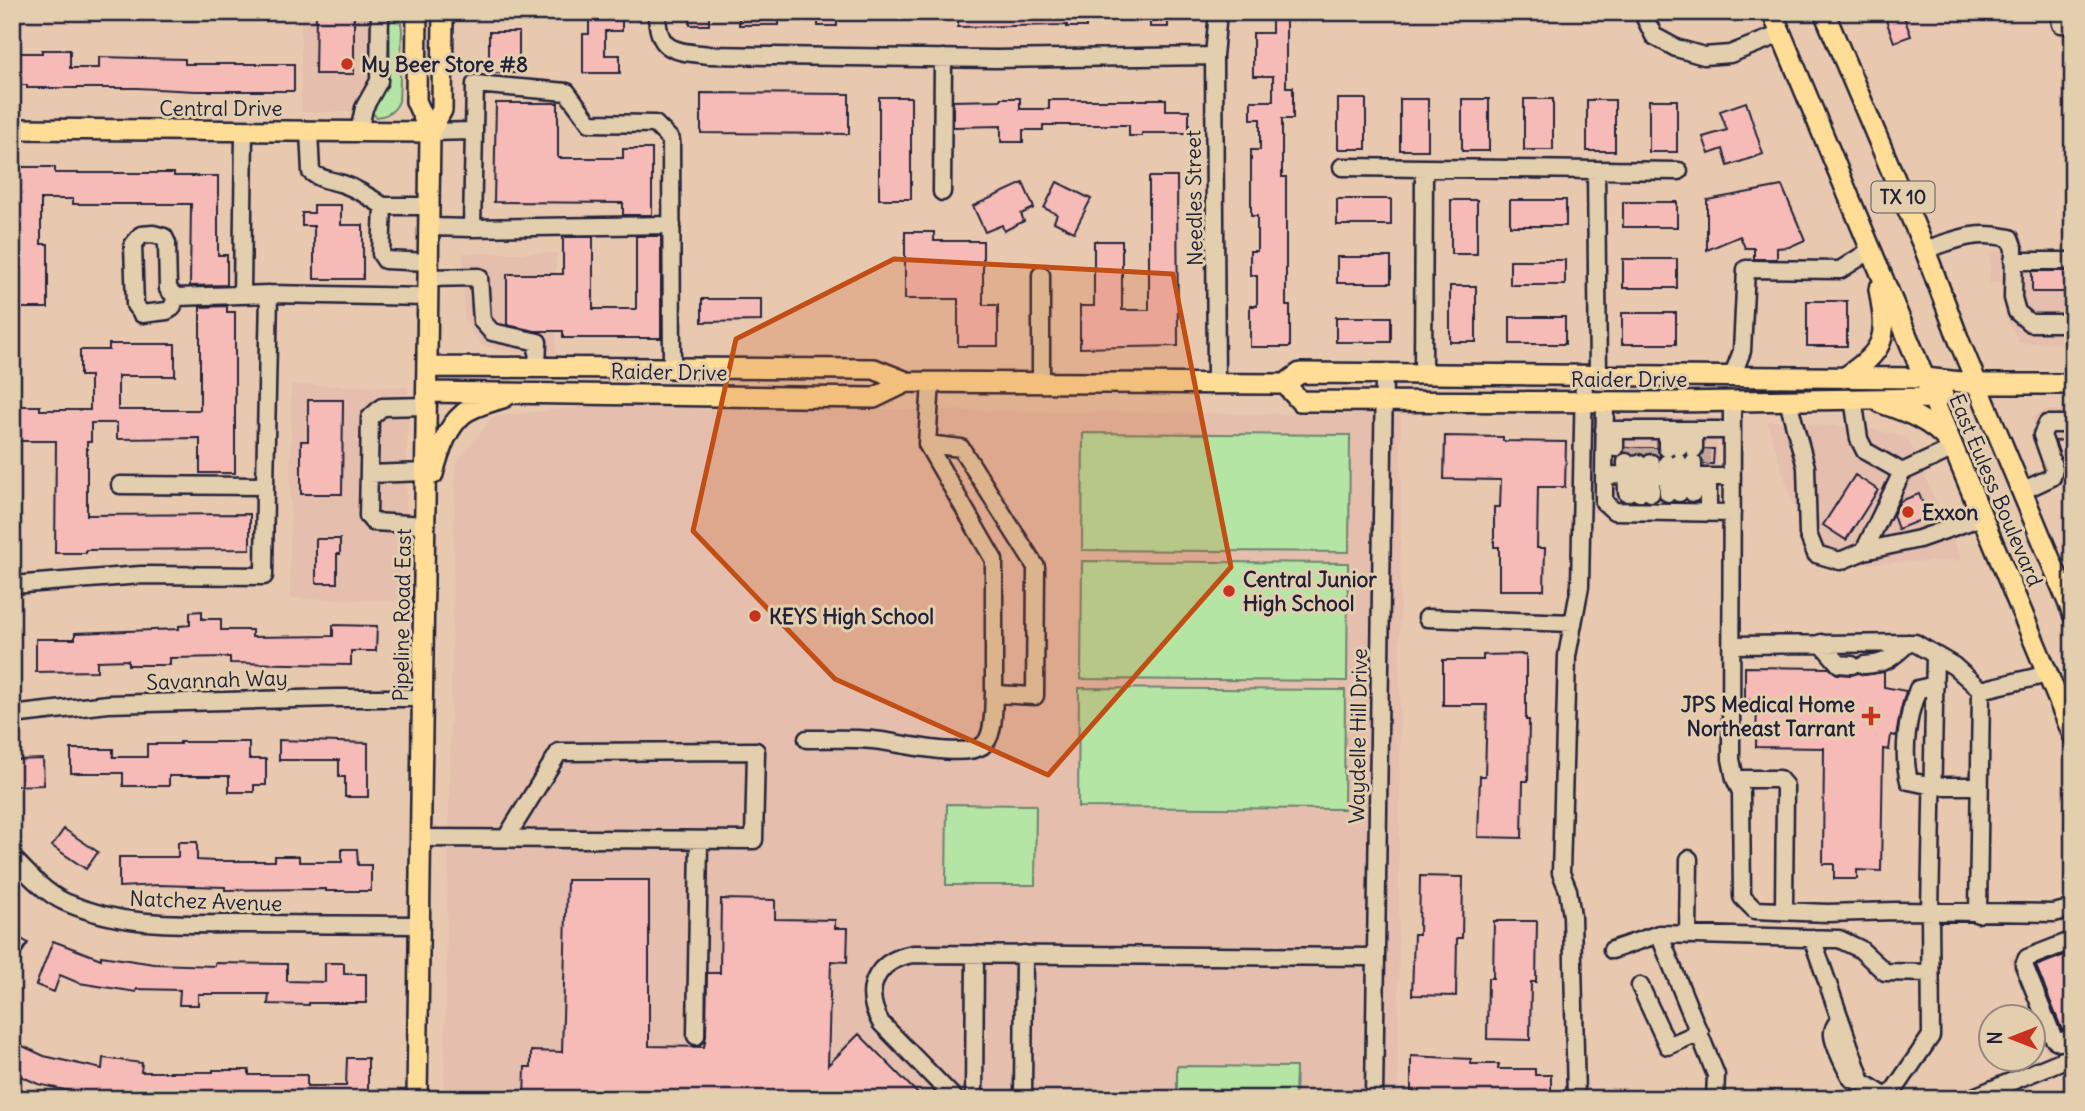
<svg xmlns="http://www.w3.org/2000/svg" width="2085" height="1111" font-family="Delius,sans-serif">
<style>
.built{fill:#e5bead}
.green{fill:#b5e5a4;stroke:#6c8470;stroke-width:2}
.building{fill:#f7bbb7;stroke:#22223b;stroke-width:2}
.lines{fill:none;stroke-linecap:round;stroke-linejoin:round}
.minor-tunnel{stroke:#c1a799;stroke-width:16;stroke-dasharray:16 8;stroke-linecap:butt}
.minor-casing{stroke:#22223b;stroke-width:21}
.major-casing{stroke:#22223b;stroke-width:24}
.minor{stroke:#e3cead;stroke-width:16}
.major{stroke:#ffdd96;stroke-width:19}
.marked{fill:#c04e15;fill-opacity:0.2;stroke:#c04e15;stroke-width:5;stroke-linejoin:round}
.poi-dot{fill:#c8321e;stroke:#e3cead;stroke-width:2.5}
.labels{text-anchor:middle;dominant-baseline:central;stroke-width:6;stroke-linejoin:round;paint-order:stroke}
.shield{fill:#e3cead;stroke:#5c565d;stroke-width:2}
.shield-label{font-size:19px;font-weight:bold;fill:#22223b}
.poi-label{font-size:21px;font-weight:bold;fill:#22223b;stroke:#e3cead;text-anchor:start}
.street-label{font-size:21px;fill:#22223b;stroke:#e3cead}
</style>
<rect width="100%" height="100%" fill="#e9c8b0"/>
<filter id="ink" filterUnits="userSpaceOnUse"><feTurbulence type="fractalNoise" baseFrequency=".0143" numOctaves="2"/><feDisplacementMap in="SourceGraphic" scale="14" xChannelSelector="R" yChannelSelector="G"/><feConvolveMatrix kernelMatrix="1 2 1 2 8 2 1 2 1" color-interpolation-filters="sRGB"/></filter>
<g filter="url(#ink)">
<!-- built -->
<path class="built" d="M301 12H395V79L379 112H301Z
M2073 251V344L2019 343 2005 316 2003 282 1989 283 1990 252Z
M463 253H556V355L501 350 481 345 464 320Z
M291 385 408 387 405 601 290 598Z
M579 407 1401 415 1398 1099H444L455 465 492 417Z
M2046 410H2073V505H2071L2031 418Z
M1592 416 1717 417 1716 516 1591 512Z
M1767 421 1872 429 1908 438 1962 560 1812 566Z
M2073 931V1044L2048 1054 2008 957Z"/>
<!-- green -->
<path class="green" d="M392 18 401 23 402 30 399 101C395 112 387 116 376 117L372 112C374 100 383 93 387 81 392 66 389 40 389 24Z
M1083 433 1350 435 1349 552 1082 550Z
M1082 561 1348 563 1347 681 1081 679Z
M1079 688 1345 690 1344 809 1078 807Z
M947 804 1036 805 1035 885H946Z
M1177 1066 1296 1067 1295 1099H1177Z"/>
<!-- building -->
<path class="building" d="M316 12H354V74H315Z
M589 12H622V31H605V55H620V73H583V34H589Z
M690 12H709V25H690Z
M739 12H779V25H739Z
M818 12H837V26H818Z
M958 12H1086V27H1067V25L958 27Z
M1150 12H1168V27H1150Z
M1272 12H1286V87H1293V119H1282V177H1286V306H1290V347H1250V306H1257V275H1250V251H1257V216H1251V150H1260V119H1251V101H1273V76H1253V33H1272Z
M1883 12H1902L1911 36 1894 42Z
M489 32H519V73H489Z
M42 50H70V68H99V57L185 59V64H294V91H195L137 88H27V85H12V53H42Z
M701 93 849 94V134L701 133Z
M879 97H911V199H879Z
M1001 98H1020V109H1049V100H1148V99H1166V110H1189V133H1142V136H1129V125H1043V130H1023V142H1001V126L953 127V101L1001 100Z
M1338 99H1366V149H1338Z
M1400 99H1428V150H1400Z
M1462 99H1489V151H1462Z
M1524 99H1553V150H1524Z
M1587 100H1615V151H1587Z
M1649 100H1677V152H1649Z
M1746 102 1763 154 1728 166 1723 149 1709 154 1703 137 1727 130 1720 111Z
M496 103H558V158H623V149H652V215H623V203L494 202Z
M12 167H55V173H174V176H218V255H227V285L190 286 191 204H73V199H41V244H48V308H19V247H12Z
M1149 177H1177L1178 346 1080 348V306H1094V241H1122V310H1149Z
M1057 182 1091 199 1074 232 1054 222 1057 214 1044 208Z
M1023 183 1034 208 1021 214 1024 221 1004 231 1002 225 985 232 973 206Z
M1782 186 1805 240 1789 247 1777 248V259H1754V248H1745L1740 236 1707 250V200Z
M1337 199H1391V225H1337Z
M1451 200H1477V254H1451Z
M1510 200H1566V226H1510Z
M1623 202H1677V227H1623Z
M314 205H341V225H363V279H314V226H302V213H314Z
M905 232H934V241H983V305H998V346H958V299H905Z
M636 236H661V338H563V331H535L507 325V274H563V237H593V309H636Z
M1337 257H1391V283H1337Z
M1623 259H1677V288H1623Z
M1510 260H1565V285H1510Z
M2032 271H2073V292H2032Z
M1450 286H1476V342H1450Z
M702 299H761V321L702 322Z
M1807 301H1847V346H1807Z
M227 306V312H235V473H200V438L117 439V423H91V442H87V515L250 514V549L86 550V553H55L56 441H12V406H40V410H90V376H80V350H109V344H175V376H118V410H200V307Z
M1622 313H1676V344H1622Z
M1336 317H1391V342H1336Z
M1510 317H1565V344H1510Z
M308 400H343L342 494H301V441H308Z
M1445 436 1503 437V441L1566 442 1565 487H1538L1537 548H1545L1544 590H1499V547H1494V507H1500L1501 480 1444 479Z
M2073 439V456L2061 458 2055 441Z
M1626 448H1657L1660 455 1652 453 1644 455 1638 453 1633 454 1625 452Z
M1704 449H1714L1713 464H1704L1701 457Z
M1855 475 1878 490 1846 540 1823 525Z
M1919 494 1928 517 1898 529 1893 515 1900 501Z
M316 539H340V554H337V583H316Z
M202 611V619H221V630H252V637L333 636V625L377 626 376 651H351V665L230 663V657L170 658V665H128V660L97 661V671L36 672V639H75V633L179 629V626L190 625V612Z
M1526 654V720H1529L1528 781H1523L1522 838 1478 837 1480 776H1485L1487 705H1443V660H1483V655Z
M1745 667 1829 668 1837 674 1851 675 1858 673 1865 675 1884 672V687L1906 691 1901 709 1896 736 1891 735 1889 750 1883 749 1881 871 1857 870V879H1834V864H1823L1824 748 1756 747 1757 700H1745Z
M279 740 368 743V797H345V777H339V760H279Z
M180 742H249V759H266V785H254V792H229V776H169V786H123V773H71V749H113V757H147V744H180Z
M43 759 44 785 12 786V760Z
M64 829 98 852 86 869 52 846Z
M178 842H197V860L215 861H275V856H299V862H342V849H357L358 865H371V891H326V889L225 890V887L159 885 119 887V857H178Z
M1420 876 1463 877 1462 938H1457L1456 996 1412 995 1414 934H1419Z
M567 880H649V1046L704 1047 706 1036 707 973H720L721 899 775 900V919L835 920V928H848L847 962 831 961 828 1065 859 1034 923 1099H524L525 1067H531V1051L562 1052Z
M1494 921H1537L1536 982H1531L1530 1040 1487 1039 1488 978H1493Z
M12 933 28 943 12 968Z
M53 941 101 959V956L154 964 215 966V963L287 964V981L325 982V963H344V974H366V1003H309V1005L268 1004 269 994H198V1005H179L180 990 137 989 136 992 79 983 60 975 54 992 36 985Z
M2067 954 2073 968V1027L2062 1030 2036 966Z
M12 1041 44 1056 102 1069 103 1058 142 1063 141 1072H213V1070H249V1075H307V1086H346L347 1058H368V1099H155V1095L120 1091 119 1099 100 1098 38 1084 12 1072Z
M1411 1056 1471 1059V1064H1499L1498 1069H1535V1075H1551V1099L1411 1098Z"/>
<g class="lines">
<!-- minor-tunnel -->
<path class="minor-tunnel" d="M1651 448V463
M1626 462 1627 448
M1638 463 1639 448
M1702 464 1703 449"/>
<!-- minor casing -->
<g class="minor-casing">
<path id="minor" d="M657 12C657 53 675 51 709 55L996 59 1214 56
M1642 12 1654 36 1676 48 1704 56 1730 54 1781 34
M2059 12 2061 24 2073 25
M309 131 311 172C321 180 331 180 343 184 357 189 370 197 383 206L381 254 385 260 429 262
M359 132 364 108 379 81 380 12
M430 132 474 131 475 84 567 92 590 123 655 124 671 140 672 368
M1342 167 1679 171
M1596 170 1598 376
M942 192 943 58
M383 206H429
M429 227 472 228 474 131
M472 228 672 225
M1925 250C1957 239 1976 230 2010 238L2014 249 2013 298 2017 312 2030 323H2073
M2013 261H2073
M1041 275V383
M428 278 479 277 482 321 492 332 538 342 537 367
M242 295 244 131
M176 297 172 308 167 311 142 314 135 305 133 245 141 235 153 234 164 237 167 243 168 289 176 297 269 294 428 297
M1423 374 1424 168
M1732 377 1742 351 1746 269 1840 270 1871 250
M1216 383 1214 56 1218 12
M1853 398 1859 439 1865 451 1902 472 1954 448
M1732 401 1731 759 1735 779 1741 792 1742 897 1755 910 1827 913 1896 911 2054 913 2073 908
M1788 401 1806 467 1808 534 1816 554 1840 561 1864 551 1902 472
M1605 402 1604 475 1732 477
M1604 430H1732
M1615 430V448
M1667 430V448
M1694 430V449
M927 444 961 448 1036 567 1035 696 994 694V560L927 444 931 382
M1679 448 1680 430
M1626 462 1627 493
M1638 463 1639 493
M1651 463V493
M1667 463 1668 493
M1679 463V493
M369 474 426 472
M1604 475V502L1614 511 1732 513
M120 485 265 486 269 294
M2022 491 2052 477 2054 469 2042 435 2047 424H2073
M1693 493V463
M1708 513V477
M426 525 373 522 368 516 370 418 382 407 427 406
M1864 551 1919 539 1982 517
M12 585 141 575 264 576 265 486
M1427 618 1573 623
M1821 643 1839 664 1852 665
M1732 645 1915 643 1954 666 1981 690 2048 674
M1864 665C1886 664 1892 658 1908 643
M1935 685 1918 689C1907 716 1902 753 1909 781L1933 786H1979
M12 715 108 704 336 698H423
M807 739C829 739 852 738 873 740 898 742 961 759 982 746 995 737 993 709 994 694
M1735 779H1779L1785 786 1784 910
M420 838C531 839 643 839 754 840L756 751 559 752 506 838
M12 857C27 873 45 893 65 902 124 928 184 924 248 924 305 924 362 925 419 925
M1978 914 1981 690
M1688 935 1689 859
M1812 938 1862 1082 1888 1098
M2073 940 2027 958 2024 965 2054 1039 2060 1042 2073 1037
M1612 950 1659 934
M1640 986 1668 1046 1700 1032
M1840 1018C1837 1023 1832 1029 1833 1035 1833 1043 1847 1072 1852 1079L1856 1080
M696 1036 699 840
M955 1099 881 1023C862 990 875 961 913 954L1376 957
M974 1099 975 954
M1023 1099 1024 954
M1374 1099 1384 374
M1576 1099 1572 916 1568 890 1561 873 1567 656 1580 586 1584 375
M1715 1099 1716 1075 1659 934 1839 939 1860 949 1885 972 1930 973
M1888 1099 1931 1036 1930 912 1935 655
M1969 1099 2073 1056"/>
</g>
<!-- major casing -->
<g class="major-casing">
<path id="major" d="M417 12 416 101 430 132C427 455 420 777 417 1099
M1772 12 2073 735
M1824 12 1925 250 1960 343 2073 614
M12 129 430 132
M430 132 442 110 443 12
M428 367 874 369 907 382 1285 384 1300 373 1925 378 1978 384H2073
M1844 378C1886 349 1888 339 1879 289
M1285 384 1300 401 1674 402 1933 398 1943 395
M427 392 874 398 907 382
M1881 403C1907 412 1930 420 1948 441
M433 474C438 454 446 428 463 414 474 405 492 402 505 397"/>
</g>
<!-- minor -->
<use href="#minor" class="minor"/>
<!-- major -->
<use href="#major" class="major"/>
</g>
</g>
<!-- marked area -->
<path class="marked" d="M894 259 1173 274 1231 567 1048 775 835 679 693 531 736 339Z"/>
<!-- markers -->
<g class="poi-dot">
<circle cx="347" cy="64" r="7"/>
<circle cx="1908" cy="512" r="7"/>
<circle cx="1229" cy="591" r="7"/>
<circle cx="755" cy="616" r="7"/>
<path d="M1867.5 705.5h7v7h7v7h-7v7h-7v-7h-7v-7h7z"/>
</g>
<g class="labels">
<!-- shield labels -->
<rect class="shield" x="1871.5" y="181.5" width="63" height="31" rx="5"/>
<g class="shield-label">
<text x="1903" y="197">TX 10</text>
</g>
<!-- poi labels -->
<g class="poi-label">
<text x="361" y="64">My Beer Store #8</text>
<text x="1922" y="512">Exxon</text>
<text x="1243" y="579">Central Junior<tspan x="1243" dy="24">High School</tspan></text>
<text x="769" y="616">KEYS High School</text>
<text x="1855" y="704" text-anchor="end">JPS Medical Home<tspan x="1855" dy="24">Northeast Tarrant</tspan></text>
</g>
<!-- street labels -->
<g class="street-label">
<text x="221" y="108">Central Drive</text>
<text transform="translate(1194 198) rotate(-91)">Needles Street</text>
<text transform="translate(669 372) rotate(1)">Raider Drive</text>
<text x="1629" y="379">Raider Drive</text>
<text transform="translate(1996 490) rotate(67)">East Euless Boulevard</text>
<text transform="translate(402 615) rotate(-89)">Pipeline Road East</text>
<text transform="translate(217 680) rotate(-2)">Savannah Way</text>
<text transform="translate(1358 736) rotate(-89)">Waydelle Hill Drive</text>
<text transform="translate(206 901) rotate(2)">Natchez Avenue</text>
</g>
</g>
<!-- margin -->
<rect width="2085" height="1111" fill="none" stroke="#e3cead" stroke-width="42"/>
<rect x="21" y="21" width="2043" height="1069" fill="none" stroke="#22223b" stroke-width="2.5" filter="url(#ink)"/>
<!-- north arrow -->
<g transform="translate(2012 1038) rotate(270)"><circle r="33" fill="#e3cead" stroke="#96897f" stroke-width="2"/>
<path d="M0-5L12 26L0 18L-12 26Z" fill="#c8321e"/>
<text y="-10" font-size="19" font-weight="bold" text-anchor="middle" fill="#22223b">N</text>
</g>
</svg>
